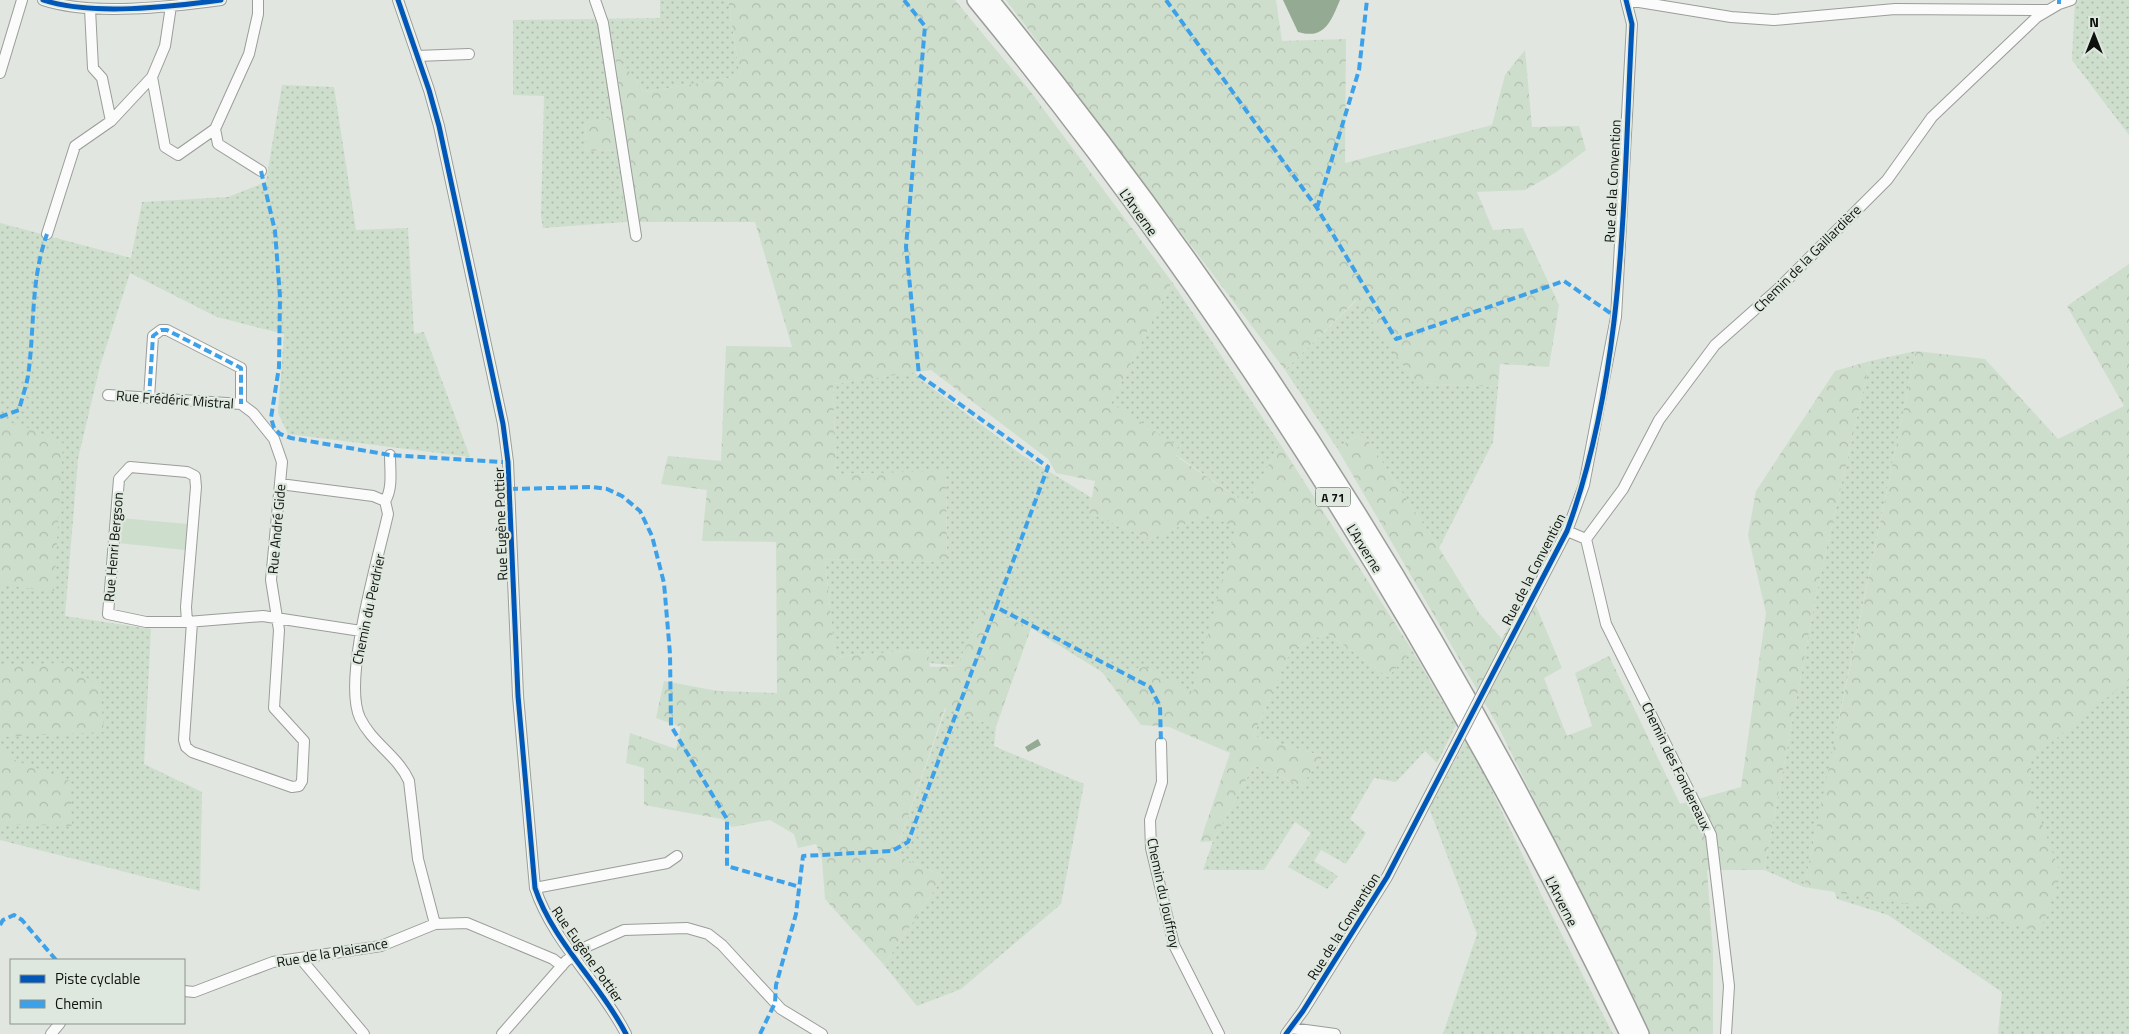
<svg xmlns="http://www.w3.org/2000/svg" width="2129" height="1034" font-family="'Titillium Web',sans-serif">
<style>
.grass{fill:url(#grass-dots)}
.forest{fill:url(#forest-crowns)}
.park{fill:#cedecc}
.water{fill:#95aa92}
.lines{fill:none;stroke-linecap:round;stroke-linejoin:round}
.minor-casing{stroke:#9a9d99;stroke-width:12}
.highway-casing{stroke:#9a9d99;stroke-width:18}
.minor{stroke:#fafbfa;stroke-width:10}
.highway{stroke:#fafbfa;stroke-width:15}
.minor-bridge-casing{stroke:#9a9d99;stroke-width:12;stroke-linecap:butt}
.minor-bridge{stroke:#fafbfa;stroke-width:10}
.quiet{stroke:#3da1e9;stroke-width:4;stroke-dasharray:8 4;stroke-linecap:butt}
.cycleway-casing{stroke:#dfe8de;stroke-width:8}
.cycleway{stroke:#0057b8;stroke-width:5}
.labels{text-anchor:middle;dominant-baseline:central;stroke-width:4.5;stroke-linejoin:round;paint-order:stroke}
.shield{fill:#dfe8de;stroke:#4d524c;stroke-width:1}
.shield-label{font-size:12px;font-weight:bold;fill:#0e110e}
.street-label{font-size:14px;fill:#0e110e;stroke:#dfe8de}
</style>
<defs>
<pattern id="grass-dots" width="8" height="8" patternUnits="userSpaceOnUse" patternTransform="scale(1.25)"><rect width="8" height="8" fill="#cedecc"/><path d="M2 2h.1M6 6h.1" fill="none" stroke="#b0bdae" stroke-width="1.8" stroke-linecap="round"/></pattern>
<pattern id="forest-crowns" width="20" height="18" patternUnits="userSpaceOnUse" patternTransform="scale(1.25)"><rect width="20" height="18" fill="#cedecc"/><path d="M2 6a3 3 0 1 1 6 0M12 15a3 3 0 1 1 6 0" fill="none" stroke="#b0bdae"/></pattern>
</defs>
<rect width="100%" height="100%" fill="#e1e6e0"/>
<!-- grass -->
<path class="grass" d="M660 0H728L740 76 644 92 614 51 623 115 586 123 585 151 617 150 624 222 543 228 541 216 544 96 513 95V20L660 18Z
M2075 0H2129V135L2072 60Z
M282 85 334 87 356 230 408 228 414 334 424 332 470 457 288 434 278 413 284 334 217 317 130 273 100 366 78 459 65 616 151 629 144 764 202 792 200 891 0 840V223L131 258 142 202 228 197 266 182Z
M1172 282 1280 444 1247 504 1176 455 1111 403Z
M1357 300 1417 383 1498 387 1493 442 1439 548 1363 433 1337 448 1285 370Z
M1916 351 1836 732 2129 475V1034H1998L2002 992 1888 915 1837 899 1821 854 1817 825 1804 887 1764 870 1817 591 1870 361Z
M915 372 921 380 1022 455 1092 498 1089 513 1150 539 1208 514 1237 528 1193 693 1145 667 1102 672 1031 628 983 608 957 666 929 663 927 649 835 657 825 559 947 562 946 472 836 474 833 384Z
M1327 633 1388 677 1412 650 1456 725 1437 763 1425 751 1396 782 1374 778 1350 819 1366 833 1346 864 1321 850 1314 861 1338 876 1327 889 1288 867 1311 833 1295 822 1264 870H1203L1213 841 1254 765 1301 786 1323 756 1253 736 1291 650Z
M946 708 996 727 994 746 1084 784 1061 904 961 989 917 1006 884 965 944 876 895 855Z
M1467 738 1541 894 1613 1034H1443L1477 934 1429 808Z"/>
<!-- forest -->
<path class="forest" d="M728 0H955L1030 91 1172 282 1111 403 1178 446 1176 456 1247 504 1280 444 1412 650 1388 677 1327 633 1291 650 1253 736 1323 756 1301 786 1254 765 1213 841 1200 842 1230 753 1169 727 1141 725 1102 672 1145 667 1193 692 1236 528 1208 514 1150 539 1089 513 1095 481 1056 473 1048 459 931 370 833 384 836 474 946 471 947 562 825 559 835 657 927 649 930 667 957 666 983 608 1031 628 996 727 945 708 895 855 944 876 884 965 825 899 822 859 816 844 798 848 794 834 770 820 732 827 722 819 644 805V768L626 763 630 733 676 749 681 727 656 718 664 681 718 691 777 693 776 542 702 541 707 490 661 484 668 456 721 461 726 346 792 347 755 222H624L617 150 585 151 586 123 623 115 614 50 644 92 740 76Z
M1006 0H1276L1282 41 1346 39 1345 163 1492 125 1505 75 1525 50 1532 127 1579 126 1586 150 1555 173 1525 190 1477 192 1493 230 1523 228 1559 305 1549 367 1500 364 1498 387 1416 383 1356 300 1285 370Z
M2129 264V680L2031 759V794L2061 875 2040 931 1977 915 1804 887 1916 351 1985 359 2058 439 2124 406 2067 306Z
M1870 361 1817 591 1764 870H1707L1713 952V1034H1650L1497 724 1337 448 1363 433 1439 548 1479 613 1502 639 1522 600 1536 606 1562 668 1544 678 1567 736 1592 726 1575 673 1609 656 1680 804 1741 787 1766 613 1748 535 1756 491 1835 371Z
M0 420 21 425 63 443 54 591 0 585Z
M63 663 100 686 104 732 0 737V665Z
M0 749 15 760 70 781 72 826 0 824Z"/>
<!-- park -->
<path class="park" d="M120 518 188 524 185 550 118 543Z"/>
<!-- water -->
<path class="water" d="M1283 0H1340C1331 21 1325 40 1298 32Z
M1038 739 1041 745 1028 752 1025 747Z"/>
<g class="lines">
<!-- minor casing -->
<g class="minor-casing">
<path id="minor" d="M43 0C91 16 170 7 221 0
M398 0 429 90 439 126 503 424 508 462 518 696 535 888C553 942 600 983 626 1034
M595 0 603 23 636 236
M1627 0 1731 17 1774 20 1895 9 2048 10
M90 9 93 68 102 78 111 121
M417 56 469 54
M0 73 22 0
M152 77 165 147 178 155 215 129 249 54 258 14V0
M215 129 218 144 261 171
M47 234 75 146 111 121 152 77 165 46 171 6
M108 395 241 404
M149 398 153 336 161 330H167L241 368V404
M390 455C390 470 393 489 385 501L388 514C378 559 342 680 360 718 372 743 398 756 409 781L418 859 435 924
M280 484 373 496 385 501
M1567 531 1586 539
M1586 539 1623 489 1659 420 1715 345 1778 289 1887 180 1932 117 2037 17 2059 4 2071 0
M1586 539 1606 624 1711 835 1729 986 1726 1034
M187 622 186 607 196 487 195 476 187 472 130 467 119 479 108 614 146 622H187L263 616 361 631
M192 622 184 740 186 747 192 752 292 787 299 786 302 781 304 741 274 708 279 630 271 580 282 462 274 439 253 413 241 404
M1496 667 1567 531 1584 485 1616 317 1632 24 1626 0
M1161 743 1162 782 1150 820 1151 848 1174 945 1219 1034
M535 888 667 863 677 856
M301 959 364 1034
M184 991 194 992 273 962 381 946 435 924 467 923 553 959 562 966
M1291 1028 1335 1034
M51 1034 60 1023
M502 1034 566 961 588 946 624 930 687 928 708 934 722 945 781 1009 822 1034
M1286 1034 1303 1011 1387 877 1453 750"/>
</g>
<!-- highway casing -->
<g class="highway-casing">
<path id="highway" d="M975 0C1235 316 1449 666 1628 1034
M991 0C1249 317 1468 664 1641 1034"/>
</g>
<!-- minor -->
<use href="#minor" class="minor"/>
<!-- highway -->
<use href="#highway" class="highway"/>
<!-- minor-bridge casing -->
<g class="minor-bridge-casing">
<path id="minor-bridge" d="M1453 750 1496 667"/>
</g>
<!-- minor-bridge -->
<use href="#minor-bridge" class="minor-bridge"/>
<!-- quiet -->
<path class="quiet" d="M904 0 925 26 906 247 919 375 1048 467 996 607 1150 687 1160 706 1161 743
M1166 0 1317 208 1396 339 1564 281 1616 317
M2059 4V0
M261 171 275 231 280 297 279 367 271 418 274 428 280 434 291 438 390 455 503 462
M1317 208 1359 70 1367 0
M149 398 153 336 161 330H167L241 368V404
M0 417 19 410C22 398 26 387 28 376 35 327 30 282 47 234
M510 489 592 487 607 489 622 496 640 511 652 536 664 583 670 654 671 726 727 819V866L800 887
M0 925 3 920 14 915 22 920 56 960
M760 1034 775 1003 776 985 796 914 803 856 892 851 908 842 996 607"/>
<!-- cycleway casing -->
<g class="cycleway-casing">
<path id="cycleway" d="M43 0C91 16 170 7 221 0
M398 0 429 90 439 126 503 424 508 462 518 696 535 888C553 942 600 983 626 1034
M1286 1034 1303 1011 1387 877 1567 531C1626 370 1623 193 1632 24L1626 0"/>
</g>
<!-- cycleway -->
<use href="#cycleway" class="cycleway"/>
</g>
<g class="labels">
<!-- shield labels -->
<rect class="shield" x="1315.5" y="487.5" width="35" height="19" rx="4"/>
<g class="shield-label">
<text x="1333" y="497">A 71</text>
</g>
<!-- street labels -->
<g class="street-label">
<text transform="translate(1612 181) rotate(-87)">Rue de la Convention</text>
<text transform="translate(1139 212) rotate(54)">L'Arverne</text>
<text transform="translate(1807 258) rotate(-45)">Chemin de la Gaillardière</text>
<text transform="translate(175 399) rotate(4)">Rue Frédéric Mistral</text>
<text transform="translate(500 524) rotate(-92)">Rue Eugène Pottier</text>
<text transform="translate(276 529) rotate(-85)">Rue André Gide</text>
<text transform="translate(113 547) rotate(-85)">Rue Henri Bergson</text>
<text transform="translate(1365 548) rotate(58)">L'Arverne</text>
<text transform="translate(1533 569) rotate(-63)">Rue de la Convention</text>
<text transform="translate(368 609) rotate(-78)">Chemin du Perdrier</text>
<text transform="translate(1677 766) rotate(64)">Chemin des Fondereaux</text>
<text transform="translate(1164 893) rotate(78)">Chemin du Jouffroy</text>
<text transform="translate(1562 901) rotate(63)">L'Arverne</text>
<text transform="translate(1343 926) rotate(-58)">Rue de la Convention</text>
<text transform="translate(332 952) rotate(-10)">Rue de la Plaisance</text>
<text transform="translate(588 954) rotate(55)">Rue Eugène Pottier</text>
</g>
</g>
<!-- legend -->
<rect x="10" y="959" width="175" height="65" fill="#dfe8de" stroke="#8b928b"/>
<rect x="20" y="975" width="25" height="8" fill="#0057b8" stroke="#8b928b"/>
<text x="55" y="984" font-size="15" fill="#0e110e">Piste cyclable</text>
<rect x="20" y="1000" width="25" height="8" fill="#3da1e9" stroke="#8b928b"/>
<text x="55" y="1009" font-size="15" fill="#0e110e">Chemin</text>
<!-- north arrow -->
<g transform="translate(2094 35)" stroke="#dfe8de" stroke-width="4" paint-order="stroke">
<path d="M0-4L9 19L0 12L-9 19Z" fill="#0e110e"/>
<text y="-8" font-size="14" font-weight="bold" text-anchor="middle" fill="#0e110e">N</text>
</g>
</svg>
